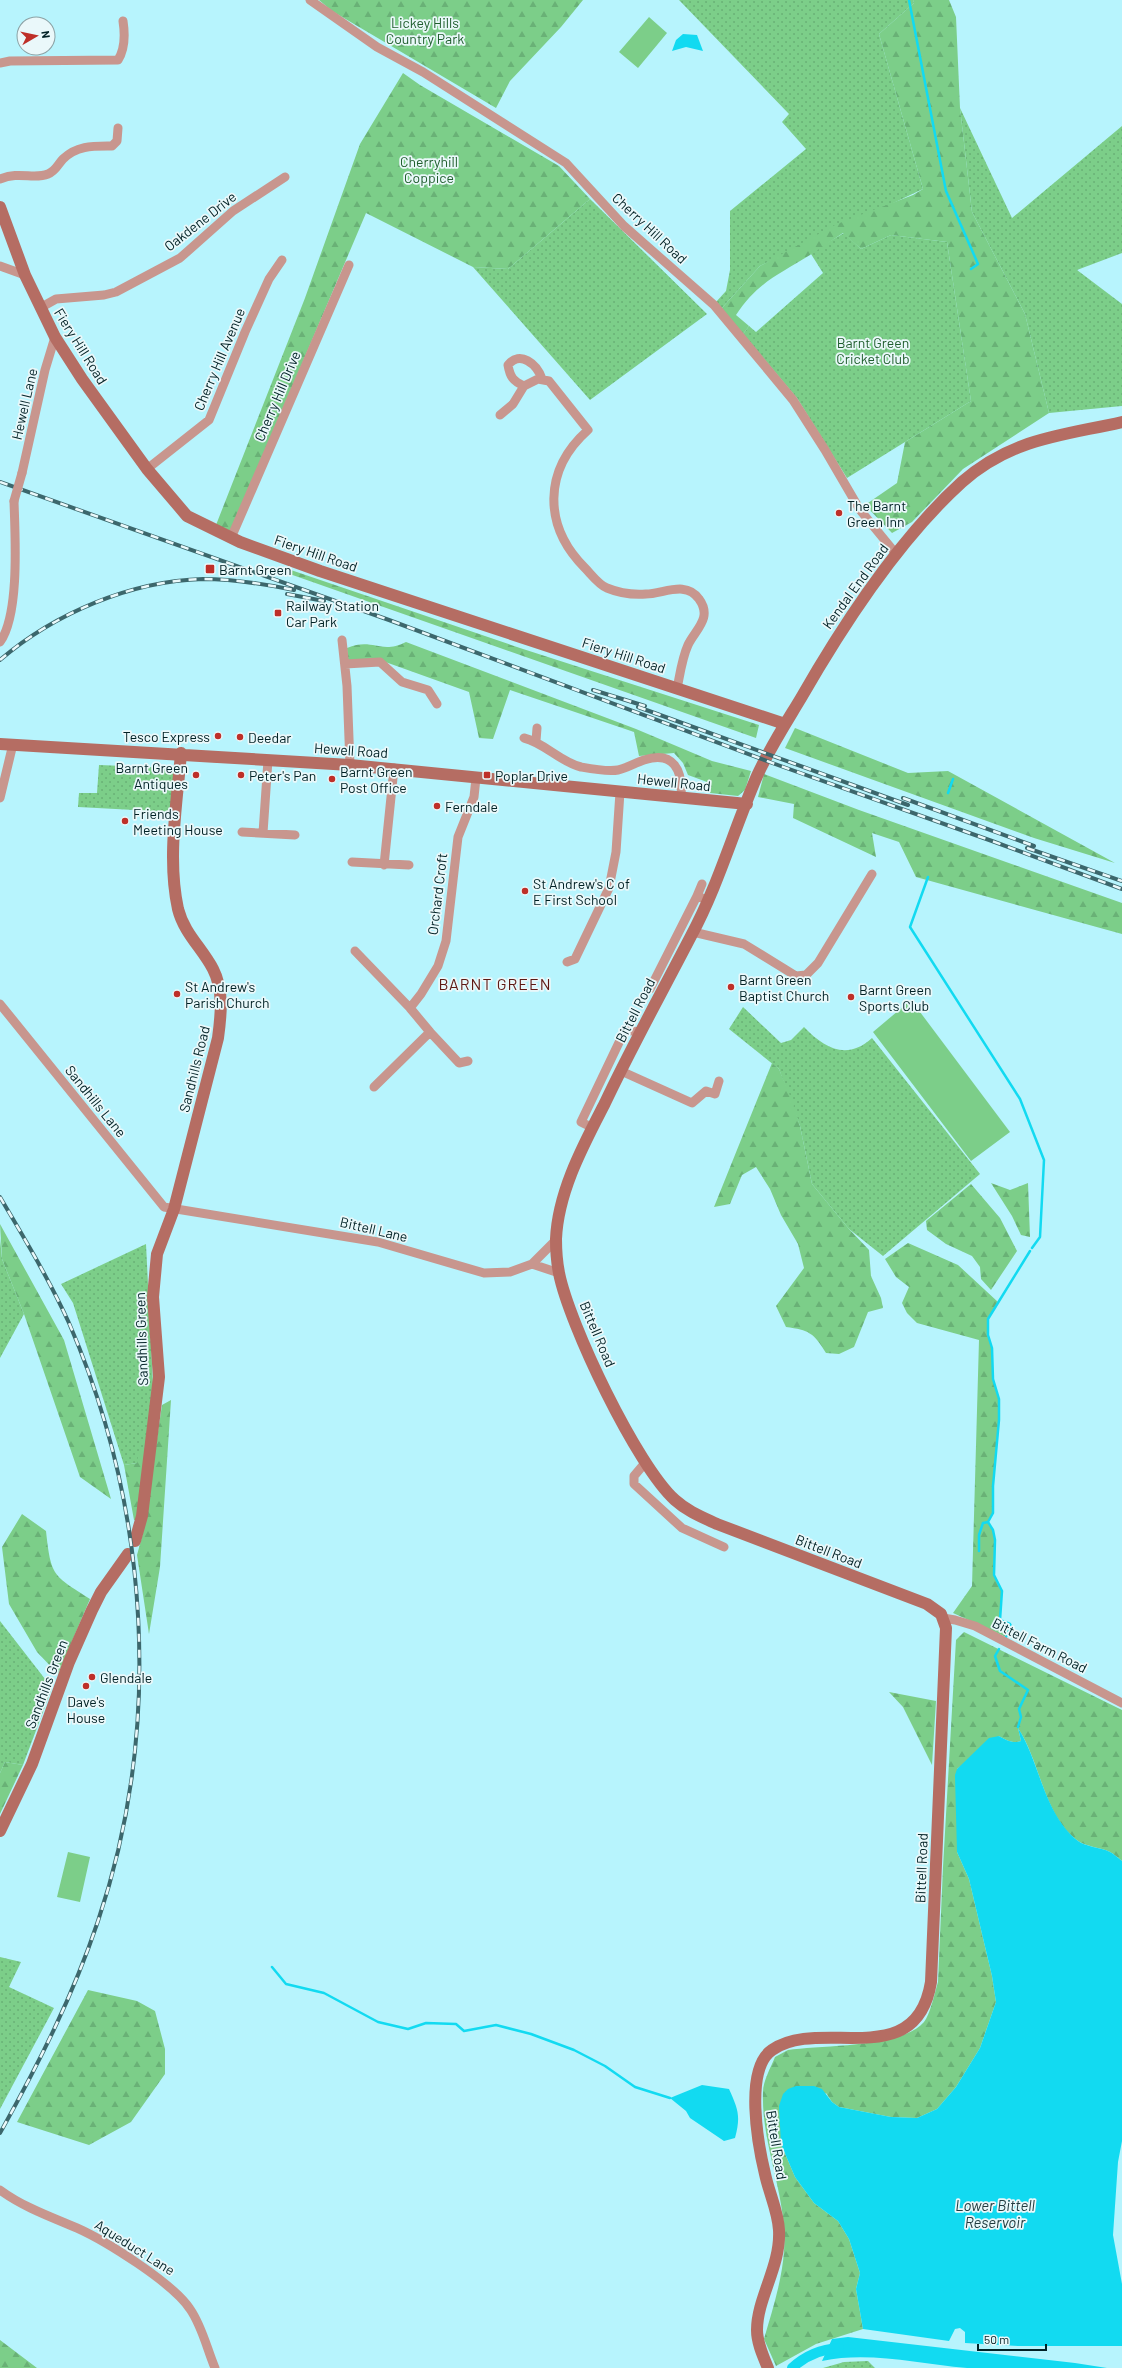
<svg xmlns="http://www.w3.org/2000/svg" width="1122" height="2368" font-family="Barlow,sans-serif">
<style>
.grass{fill:url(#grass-dots)}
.forest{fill:url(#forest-firs)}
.garden{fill:#7cce89}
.water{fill:#12daf1}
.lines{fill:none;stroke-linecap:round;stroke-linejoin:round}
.stream{stroke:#12daf1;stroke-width:2.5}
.canal{stroke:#12daf1;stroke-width:10}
.street{stroke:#c8968e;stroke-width:9}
.secondary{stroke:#b56d63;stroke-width:12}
.rail-casing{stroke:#3c676c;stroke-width:4}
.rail{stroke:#eaf8fa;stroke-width:2.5;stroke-dasharray:8;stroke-linecap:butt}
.street-bridge{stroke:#c8968e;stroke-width:9}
.poi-dot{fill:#be2f28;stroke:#eaf8fa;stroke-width:1.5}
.labels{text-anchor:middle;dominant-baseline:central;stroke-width:3.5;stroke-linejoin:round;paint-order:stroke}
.park-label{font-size:14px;fill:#1f5e2d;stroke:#eaf8fa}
.street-label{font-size:14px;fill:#002125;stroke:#eaf8fa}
.poi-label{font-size:14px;fill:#002125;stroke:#eaf8fa;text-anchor:start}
.water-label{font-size:15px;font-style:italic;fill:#213c40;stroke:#eaf8fa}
.quarter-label{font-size:16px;letter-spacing:1px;fill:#5d1914;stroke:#eaf8fa}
</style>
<defs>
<pattern id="grass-dots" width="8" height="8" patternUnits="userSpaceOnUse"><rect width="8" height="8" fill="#7cce89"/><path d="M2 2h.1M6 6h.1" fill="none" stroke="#69b176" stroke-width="1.8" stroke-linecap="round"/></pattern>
<pattern id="forest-firs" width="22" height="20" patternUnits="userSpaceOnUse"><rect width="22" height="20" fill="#7cce89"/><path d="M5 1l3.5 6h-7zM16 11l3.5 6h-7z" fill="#69b176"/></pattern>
</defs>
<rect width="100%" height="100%" fill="#b7f4fd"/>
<!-- grass -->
<path class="grass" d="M679 0H913L914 3 879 34 923 189 760 266 721 309 716 302 726 291 730 270V211L806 149 782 122 789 114Z
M960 108 1012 218 1122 126V253L1077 270 1122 304V406L1049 413 1025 314 972 212Z
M590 199 707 314 590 400 473 267 508 269Z
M844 233 861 249 891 235 947 242 971 401 847 478 797 398 743 334 749 326 756 332 823 273 811 254 818 248Z
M99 765 174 768 172 812 78 807 79 793H97Z
M743 1007 781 1043 791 1040 804 1027C824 1048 847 1061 872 1038L980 1174 883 1256 849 1229 812 1184 800 1126 779 1069 729 1029Z
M0 1238 2 1259 24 1314 0 1358Z
M146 1244 153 1384 147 1449 137 1463 124 1465 73 1303 61 1284Z
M0 1621 52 1688 23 1765 5 1762 0 1773Z
M0 1957 21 1962 9 1987 54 2008 0 2109Z
M868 2361 875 2368H823L844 2362Z"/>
<!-- forest -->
<path class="forest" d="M319 0H583L561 27 510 81 496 108 332 11Z
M913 0H949L956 17 960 108 972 212 1025 314 1049 413 963 469 912 522 892 533 865 505 897 483 905 442 971 401 947 242 891 235 861 249 843 233C832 240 821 248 810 255 778 275 758 282 736 315L749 326 743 334 721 309 760 266 837 224 913 195 923 189 879 34 914 3Z
M403 73 420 85 559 166 590 199 508 269 473 267 366 213 231 531 216 525 305 298 360 144Z
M285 568 520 648 759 725 756 738 284 572Z
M406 642 636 729 712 761 751 771 745 790 738 796 710 793 707 782 688 775 683 763 674 753 639 756 634 732 510 690 493 739 479 738 469 692 377 659 348 661 347 648C373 637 380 655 406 642Z
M795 728 908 773 948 771 1115 863 1034 838 785 748Z
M764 774 859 810 1122 903V934L916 877 899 842 872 833 876 857 793 818 794 804 758 797Z
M772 1063 779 1069 793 1103 800 1126 812 1184 849 1229 869 1250 871 1276 881 1298 883 1308 868 1312 854 1347 839 1354 826 1353C814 1333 809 1330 786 1327L776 1306 804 1268 798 1244 781 1215 770 1189 756 1167 742 1175 730 1204 714 1207Z
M991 1183 1010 1190 1028 1183 1030 1237 1021 1235 1012 1216Z
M971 1184 1000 1218 1017 1251 991 1290 981 1279 980 1267 972 1256 946 1244 927 1230 926 1221Z
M0 1224 64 1340 111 1499 80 1477 24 1314 2 1259Z
M908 1243 958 1265 998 1302 988 1319V1335L992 1348 993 1378 999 1399V1420L993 1486V1513L988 1522 993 1530 995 1540 994 1575 1002 1591 1000 1620 1010 1624 1011 1626 1006 1637 953 1613 972 1586 979 1340 917 1323 907 1313 902 1303 909 1287 896 1277 885 1259Z
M171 1400 160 1567 149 1634 137 1555 143 1533 162 1405Z
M147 1449 137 1520H134L124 1465 137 1463 139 1451Z
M22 1514 46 1531C51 1577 53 1575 90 1599L58 1674 37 1652 9 1604 2 1547Z
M964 1632 1122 1710V1861C1118 1858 1114 1854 1110 1852 1100 1847 1087 1847 1078 1841 1043 1815 1041 1763 1018 1728L1021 1741C1013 1744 1006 1740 999 1736L957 1769V1852L969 1879 992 1976 996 2002 980 2048 956 2087 937 2109 917 2118 891 2117 839 2107 832 2102 826 2093 781 2144 795 2177 814 2203 838 2221 849 2239 860 2273 856 2289 863 2329 816 2344 776 2366 764 2339C772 2311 782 2281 784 2251 788 2197 761 2146 763 2092 763 2081 771 2067 775 2057L788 2050C821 2045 902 2048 924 2022 930 2015 935 1992 938 1982L943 1867 956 1640Z
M889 1692 936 1701 932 1765 903 1707Z
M5 1762 23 1765 0 1814V1773Z
M88 1990 137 2001 155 2011 165 2049V2074L131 2122 89 2145 17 2122Z
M0 2340 37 2368H0Z"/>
<!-- garden -->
<path class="garden" d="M649 17 667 33 638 68 619 52Z
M911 1000 1010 1132 971 1161 873 1032Z
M68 1852 90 1857 80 1902 57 1897Z"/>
<!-- water -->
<path class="water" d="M683 34 697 35 703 51 686 47 672 51 676 40Z
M1018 1728C1040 1762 1043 1813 1078 1841 1086 1847 1100 1847 1110 1852 1114 1854 1118 1858 1122 1861V2141L1118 2162 1113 2235 1122 2284V2346H1018L965 2343V2332L960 2328 955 2329 949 2341 863 2329 856 2289 860 2273 849 2239 838 2221 814 2203 795 2177 781 2144 779 2106 783 2094 788 2089 796 2086H814L822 2089 832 2102 839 2107 891 2117 917 2118 937 2109 956 2087 980 2048 996 2002 992 1976 969 1879 957 1852 955 1775 957 1769 989 1738 999 1736C1006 1740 1013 1744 1021 1741Z
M702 2085 729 2089C738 2109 741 2116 735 2138L724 2141 690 2118 686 2111 670 2098Z
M848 2337 1075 2363 1107 2368C1060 2368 1013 2368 967 2368 918 2364 870 2351 822 2361L832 2339Z"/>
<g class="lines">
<!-- stream -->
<path class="stream" d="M909 0 946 191 978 264 971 269
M948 793 953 779
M928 877 910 927 1020 1099 1044 1160 1040 1237 1032 1248
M979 1551V1535L983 1523 988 1522
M1006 1637 1011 1626 1010 1624 1000 1620 1002 1591 994 1575 995 1540 993 1530 988 1522 993 1513V1486L999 1420V1399L993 1379 992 1348 988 1335V1319L1030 1251
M999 1649 995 1656 1000 1671 1028 1690 1019 1709 1021 1717 1018 1727
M272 1967 286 1984 324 1993 378 2022 408 2029 426 2023 456 2024 464 2031 496 2025 531 2034 574 2050 605 2066 635 2087 670 2098"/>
<!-- canal -->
<path class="canal" d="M792 2368C805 2356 821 2349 839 2348"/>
<!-- street -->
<path class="street" d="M310 0 377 47 423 72 566 163 624 226 714 305 744 341 793 400 825 450 860 510 897 555
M0 63 10 61 118 60C125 49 125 34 123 21
M0 179C20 171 34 180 48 174 56 171 58 164 63 159 77 145 94 146 112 146L117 141 118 128
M0 266 25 275
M40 308 56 299 104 295 116 292 180 258 233 211 285 177
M524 386C513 381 510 377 508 365 520 350 537 364 542 379
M500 415 513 404 524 386 538 379 549 381 588 430C543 470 543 526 585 568 591 574 599 585 607 588 619 593 632 595 646 594 663 594 686 580 699 599 713 618 695 630 688 645 682 658 680 674 677 689
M147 469 209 420 245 332 269 279 282 260
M22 473 45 370 55 337
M231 538 349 265
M342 640 347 686 350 765
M0 642C20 614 15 535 14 501
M345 664 380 662 402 682 428 690 437 704
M524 738C545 743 560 762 581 767 592 769 608 772 618 770 627 768 635 763 644 760 674 750 683 771 681 797
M536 741 537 728
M0 798 13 744
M242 832 295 835
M263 833 268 760
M352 862 409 865
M384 865 394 768
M702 884 697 896 702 898
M693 932 744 944 796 976 806 975 818 963 872 874
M355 951 410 1008
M567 962 575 959 609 888 616 852 620 792
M650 989 697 896
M0 1004 164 1207 378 1242 484 1273 510 1272 532 1264 556 1240
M430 1032 459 1063 468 1061
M621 1071 692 1103 706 1091 715 1094 719 1081
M374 1087 430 1032 410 1008 421 994 438 966 446 941 458 837 474 797 476 778
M593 1128 581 1122 625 1030 640 1032
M532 1264 559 1273
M645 1463 634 1476V1484L682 1528 724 1547
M943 1618 955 1620 975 1626 1122 1703
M0 2190C23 2207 51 2217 77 2228 106 2241 173 2283 190 2309 202 2326 207 2349 215 2368"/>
<!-- secondary -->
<path class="secondary" d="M0 207 25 275 55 337 82 379 147 469 187 516 240 542 320 571 785 724
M0 744 350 765 747 804
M135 1541 142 1516 159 1377 153 1297 157 1254 174 1209 218 1038C221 1016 224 990 213 969 202 948 184 933 178 909 167 859 177 803 181 753
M0 1831 32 1764 69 1662 92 1610 101 1592 128 1554
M768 2368C763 2356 757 2343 757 2330 757 2298 781 2266 779 2230 778 2211 769 2193 765 2174 758 2145 744 2069 772 2050 820 2016 916 2074 931 1982L946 1628 941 1614 927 1604 717 1524C702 1517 687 1511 675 1500 637 1466 569 1324 559 1273 557 1263 556 1249 556 1239 558 1191 584 1144 605 1103 632 1046 662 992 691 936 718 886 734 829 757 776 769 749 786 723 801 698 844 623 898 540 962 482 1012 438 1061 436 1122 422"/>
<!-- rail casing -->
<g class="rail-casing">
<path id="rail" d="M0 482 389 620 775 764 992 841 1122 889
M287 594 324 601
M0 660C55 613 131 581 203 579 234 579 264 584 294 590
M593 690 645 706
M638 707 908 805
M903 798 1034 846
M1027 848 1122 881
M0 1197C24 1238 49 1279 69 1323 150 1510 163 1728 98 1921 73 1996 38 2065 0 2133"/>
</g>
<!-- rail -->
<use href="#rail" class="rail"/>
<!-- street-bridge -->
<path class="street-bridge" d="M14 501 22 473"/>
</g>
<!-- markers -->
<g class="poi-dot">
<circle cx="839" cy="513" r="4"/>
<rect x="205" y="564" width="10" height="10" rx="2"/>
<rect x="274" y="609" width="8" height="8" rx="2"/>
<circle cx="218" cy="736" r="4"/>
<circle cx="240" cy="737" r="4"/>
<circle cx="196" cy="775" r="4"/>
<circle cx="241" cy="775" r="4"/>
<rect x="483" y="771" width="8" height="8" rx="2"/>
<circle cx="332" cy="779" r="4"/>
<circle cx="437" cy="806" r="4"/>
<circle cx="125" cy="821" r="4"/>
<circle cx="525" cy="891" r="4"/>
<circle cx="731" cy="987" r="4"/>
<circle cx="177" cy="994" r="4"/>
<circle cx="851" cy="997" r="4"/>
<circle cx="92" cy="1677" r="4"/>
<circle cx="86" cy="1686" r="4"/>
</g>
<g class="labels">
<!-- park labels -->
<g class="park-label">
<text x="425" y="22">Lickey Hills<tspan x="425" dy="16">Country Park</tspan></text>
<text x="429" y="161">Cherryhill<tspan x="429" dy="16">Coppice</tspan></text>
<text x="873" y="342">Barnt Green<tspan x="873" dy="16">Cricket Club</tspan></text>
</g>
<!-- street labels -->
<g class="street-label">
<text transform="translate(200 221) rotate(-38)">Oakdene Drive</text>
<text transform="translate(650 228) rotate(43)">Cherry Hill Road</text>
<text transform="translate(81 346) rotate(58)">Fiery Hill Road</text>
<text transform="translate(219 359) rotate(-67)">Cherry Hill Avenue</text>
<text transform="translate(277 396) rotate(-67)">Cherry Hill Drive</text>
<text transform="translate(24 404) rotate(-77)">Hewell Lane</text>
<text transform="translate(316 553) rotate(19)">Fiery Hill Road</text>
<text transform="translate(855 586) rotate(-54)">Kendal End Road</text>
<text transform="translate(624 655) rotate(18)">Fiery Hill Road</text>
<text transform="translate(351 750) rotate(4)">Hewell Road</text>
<text transform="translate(674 782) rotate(6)">Hewell Road</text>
<text transform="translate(437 894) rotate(-83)">Orchard Croft</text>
<text transform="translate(635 1010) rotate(-63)">Bittell Road</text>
<text transform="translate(194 1069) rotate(-76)">Sandhills Road</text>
<text transform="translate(96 1101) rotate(51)">Sandhills Lane</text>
<text transform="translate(374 1229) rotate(13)">Bittell Lane</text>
<text transform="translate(598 1334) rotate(67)">Bittell Road</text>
<text transform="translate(141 1339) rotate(-92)">Sandhills Green</text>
<text transform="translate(829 1551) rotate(21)">Bittell Road</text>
<text transform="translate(1040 1645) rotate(27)">Bittell Farm Road</text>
<text transform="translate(46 1684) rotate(-69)">Sandhills Green</text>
<text transform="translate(921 1868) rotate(-88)">Bittell Road</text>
<text transform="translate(777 2145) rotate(81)">Bittell Road</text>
<text transform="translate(135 2247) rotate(32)">Aqueduct Lane</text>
</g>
<!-- poi labels -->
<g class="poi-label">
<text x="847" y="505">The Barnt<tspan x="847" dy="16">Green Inn</tspan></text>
<text x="219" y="569">Barnt Green</text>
<text x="286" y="605">Railway Station<tspan x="286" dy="16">Car Park</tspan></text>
<text x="210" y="736" text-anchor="end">Tesco Express</text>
<text x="248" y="737">Deedar</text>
<text x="188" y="767" text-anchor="end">Barnt Green<tspan x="188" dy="16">Antiques</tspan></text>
<text x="340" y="771">Barnt Green<tspan x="340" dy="16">Post Office</tspan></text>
<text x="249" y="775">Peter's Pan</text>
<text x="495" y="775">Poplar Drive</text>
<text x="445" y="806">Ferndale</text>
<text x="133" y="813">Friends<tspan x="133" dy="16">Meeting House</tspan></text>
<text x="533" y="883">St Andrew's C of<tspan x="533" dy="16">E First School</tspan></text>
<text x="739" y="979">Barnt Green<tspan x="739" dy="16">Baptist Church</tspan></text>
<text x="185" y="986">St Andrew's<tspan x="185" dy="16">Parish Church</tspan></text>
<text x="859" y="989">Barnt Green<tspan x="859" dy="16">Sports Club</tspan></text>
<text x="100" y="1677">Glendale</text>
<text x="86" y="1701" text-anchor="middle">Dave's<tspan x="86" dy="16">House</tspan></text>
</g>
<!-- water labels -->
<g class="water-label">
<text x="995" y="2205">Lower Bittell<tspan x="995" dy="17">Reservoir</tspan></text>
</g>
<!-- quarter labels -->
<g class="quarter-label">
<text x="495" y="983">BARNT GREEN</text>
</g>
</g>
<!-- north arrow -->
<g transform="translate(36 36) rotate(81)"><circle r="19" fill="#eaf8fa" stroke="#8ca2a5"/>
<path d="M0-3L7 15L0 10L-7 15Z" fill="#be2f28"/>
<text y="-6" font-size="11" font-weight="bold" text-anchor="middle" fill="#002125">N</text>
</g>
<!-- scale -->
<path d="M978 2344v6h68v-6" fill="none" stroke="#002125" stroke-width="2"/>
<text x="984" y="2344" font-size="12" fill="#002125" stroke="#eaf8fa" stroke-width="3" paint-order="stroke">50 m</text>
</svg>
